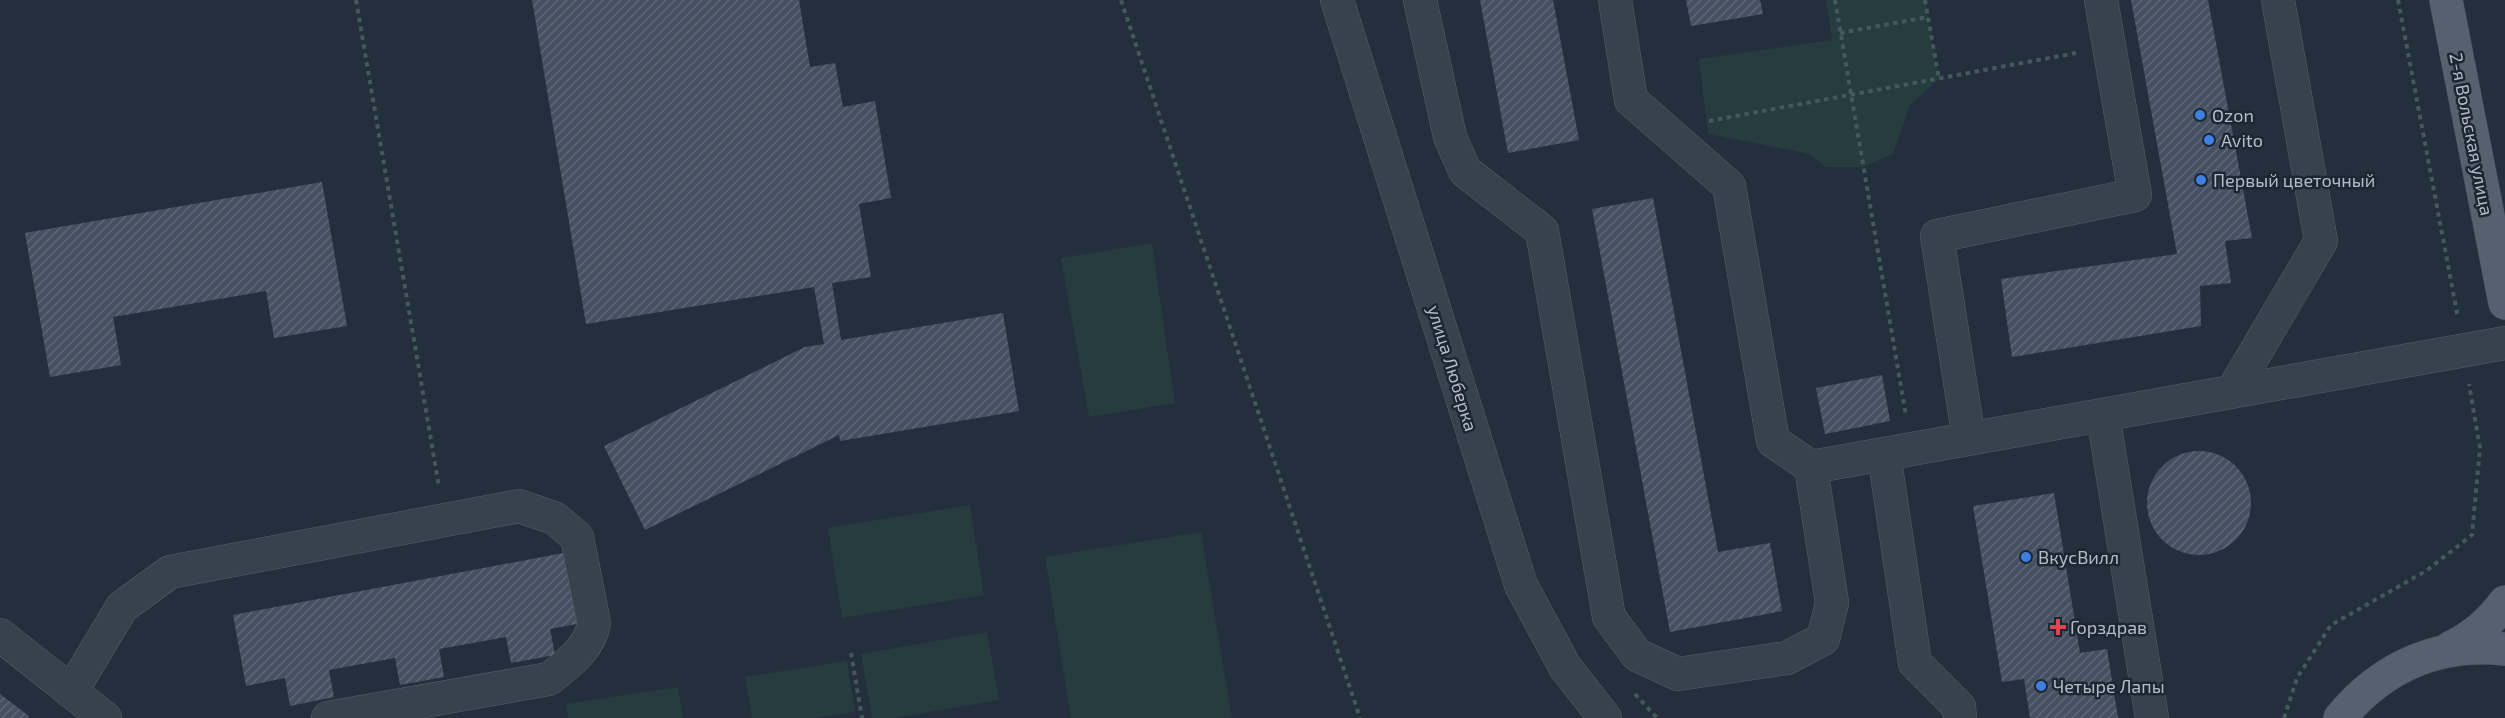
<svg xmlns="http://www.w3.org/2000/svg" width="2505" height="718" font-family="'Exo 2',sans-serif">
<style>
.park{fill:#263c3f}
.building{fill:url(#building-hatch)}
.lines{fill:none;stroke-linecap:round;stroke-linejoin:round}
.minor-casing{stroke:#565f6c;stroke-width:34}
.major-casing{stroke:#414a57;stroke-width:34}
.path{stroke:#44595c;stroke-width:4;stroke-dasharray:4.5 4.5;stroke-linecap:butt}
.minor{stroke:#38414e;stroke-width:33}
.major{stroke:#56606e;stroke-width:33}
.shop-dot{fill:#3f7fe0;stroke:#1d2633;stroke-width:2}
.health-dot{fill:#e0444e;stroke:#1d2633;stroke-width:2}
.labels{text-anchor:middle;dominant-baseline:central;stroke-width:5;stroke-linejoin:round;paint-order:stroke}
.poi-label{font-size:18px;fill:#b4bcc9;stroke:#1d2633;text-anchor:start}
.street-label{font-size:18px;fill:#b4bcc9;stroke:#1d2633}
</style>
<defs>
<pattern id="building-hatch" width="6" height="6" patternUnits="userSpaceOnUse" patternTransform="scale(1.5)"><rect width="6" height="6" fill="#455162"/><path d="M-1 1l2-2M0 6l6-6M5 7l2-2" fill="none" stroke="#5d6877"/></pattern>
</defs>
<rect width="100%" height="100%" fill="#242f3e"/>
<!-- park -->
<path class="park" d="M1826 0H1925L1939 79 1910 105 1893 154 1863 167H1826L1809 154 1708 134 1699 59 1832 40Z
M1152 243 1175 403 1089 417 1061 258Z
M970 505 984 595 842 618 828 528Z
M1201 532 1232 718H1071L1045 557Z
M987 632 999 700 895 718H872L861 654Z
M847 661 855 712 816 718H752L745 677Z
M678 687 683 718H568L566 704Z"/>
<!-- building -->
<path class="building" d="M532 0H799L810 67 835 63 843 107 875 101 891 198 859 204 871 277 832 283 841 340 1003 313 1019 411 840 441 839 435 645 530 604 446 805 347 824 344 814 287 586 324Z
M1480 0H1553L1579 140 1508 153Z
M1686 0H1760L1763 14 1691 26Z
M2131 0H2208L2252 238 2225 241 2231 283 2200 286 2201 326 2012 357 2001 279 2177 254Z
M322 182 347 326 274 338 266 291 113 317 121 365 50 377 25 233Z
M1653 198 1718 552 1770 543 1782 611 1670 632 1592 209Z
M1882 375 1890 421 1825 434 1816 388Z
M2147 503a52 52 0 1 1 104 0a52 52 0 1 1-104 0Z
M2054 493 2080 653 2107 649 2118 718H2030L2024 679 2002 682 1973 506Z
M574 551 587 622 550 629 555 655 511 663 506 637 439 649 444 677 400 685 395 658 329 670 334 697 290 706 285 678 246 686 233 615Z
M0 694 29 716 28 718H0Z"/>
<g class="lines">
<!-- minor casing -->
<g class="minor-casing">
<path id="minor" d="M1337 0 1521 585 1565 667 1605 718
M1420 0 1450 137 1465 171 1542 231 1609 617 1637 655 1678 674 1787 658 1823 639 1832 603 1811 467 2505 343
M1615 0 1631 100 1729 186 1773 441 1811 467
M2232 392 2321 241 2278 0
M2103 415 2152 718
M1969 439 1937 236 2135 195 2101 0
M1884 454 1915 663 1959 707 1960 718
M0 635 105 718
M71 692 122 607 170 572 519 506 554 518 577 537 594 623C590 648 568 664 549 679L328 718"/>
</g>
<!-- major casing -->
<g class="major-casing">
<path id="major" d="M2446 0 2505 303
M2450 648C2474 636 2489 623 2505 602
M2340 718C2382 667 2438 642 2505 649"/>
</g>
<!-- path -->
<path class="path" d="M356 0 439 487
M1121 0 1360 718
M1835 0 1906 416
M1925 0 1939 79
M2398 0 2458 318
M1840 33 1928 17
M1709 121 2076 53
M851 653 862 718H860
M1635 694 1657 718
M2284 718 2297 678 2331 625 2426 571 2472 535 2480 448 2469 384"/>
<!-- minor -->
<use href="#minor" class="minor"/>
<!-- major -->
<use href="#major" class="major"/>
</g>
<!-- markers -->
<g class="shop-dot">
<circle cx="2200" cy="115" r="6"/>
<circle cx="2209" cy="140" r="6"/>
<circle cx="2201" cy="180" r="6"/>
<circle cx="2026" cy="557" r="6"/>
<circle cx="2041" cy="686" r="6"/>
</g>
<path class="health-dot" d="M2055 618h6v6h6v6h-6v6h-6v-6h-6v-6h6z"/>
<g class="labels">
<!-- poi labels -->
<g class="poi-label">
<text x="2212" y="115">Ozon</text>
<text x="2221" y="140">Avito</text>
<text x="2213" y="180">Первый цветочный</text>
<text x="2038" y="557">ВкусВилл</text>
<text x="2070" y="627">Горздрав</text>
<text x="2053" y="686">Четыре Лапы</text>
</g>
<!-- street labels -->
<g class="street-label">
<text transform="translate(2472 134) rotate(79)">2-я Вольская улица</text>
<text transform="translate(1453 368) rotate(73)">улица Люберка</text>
</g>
</g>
</svg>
